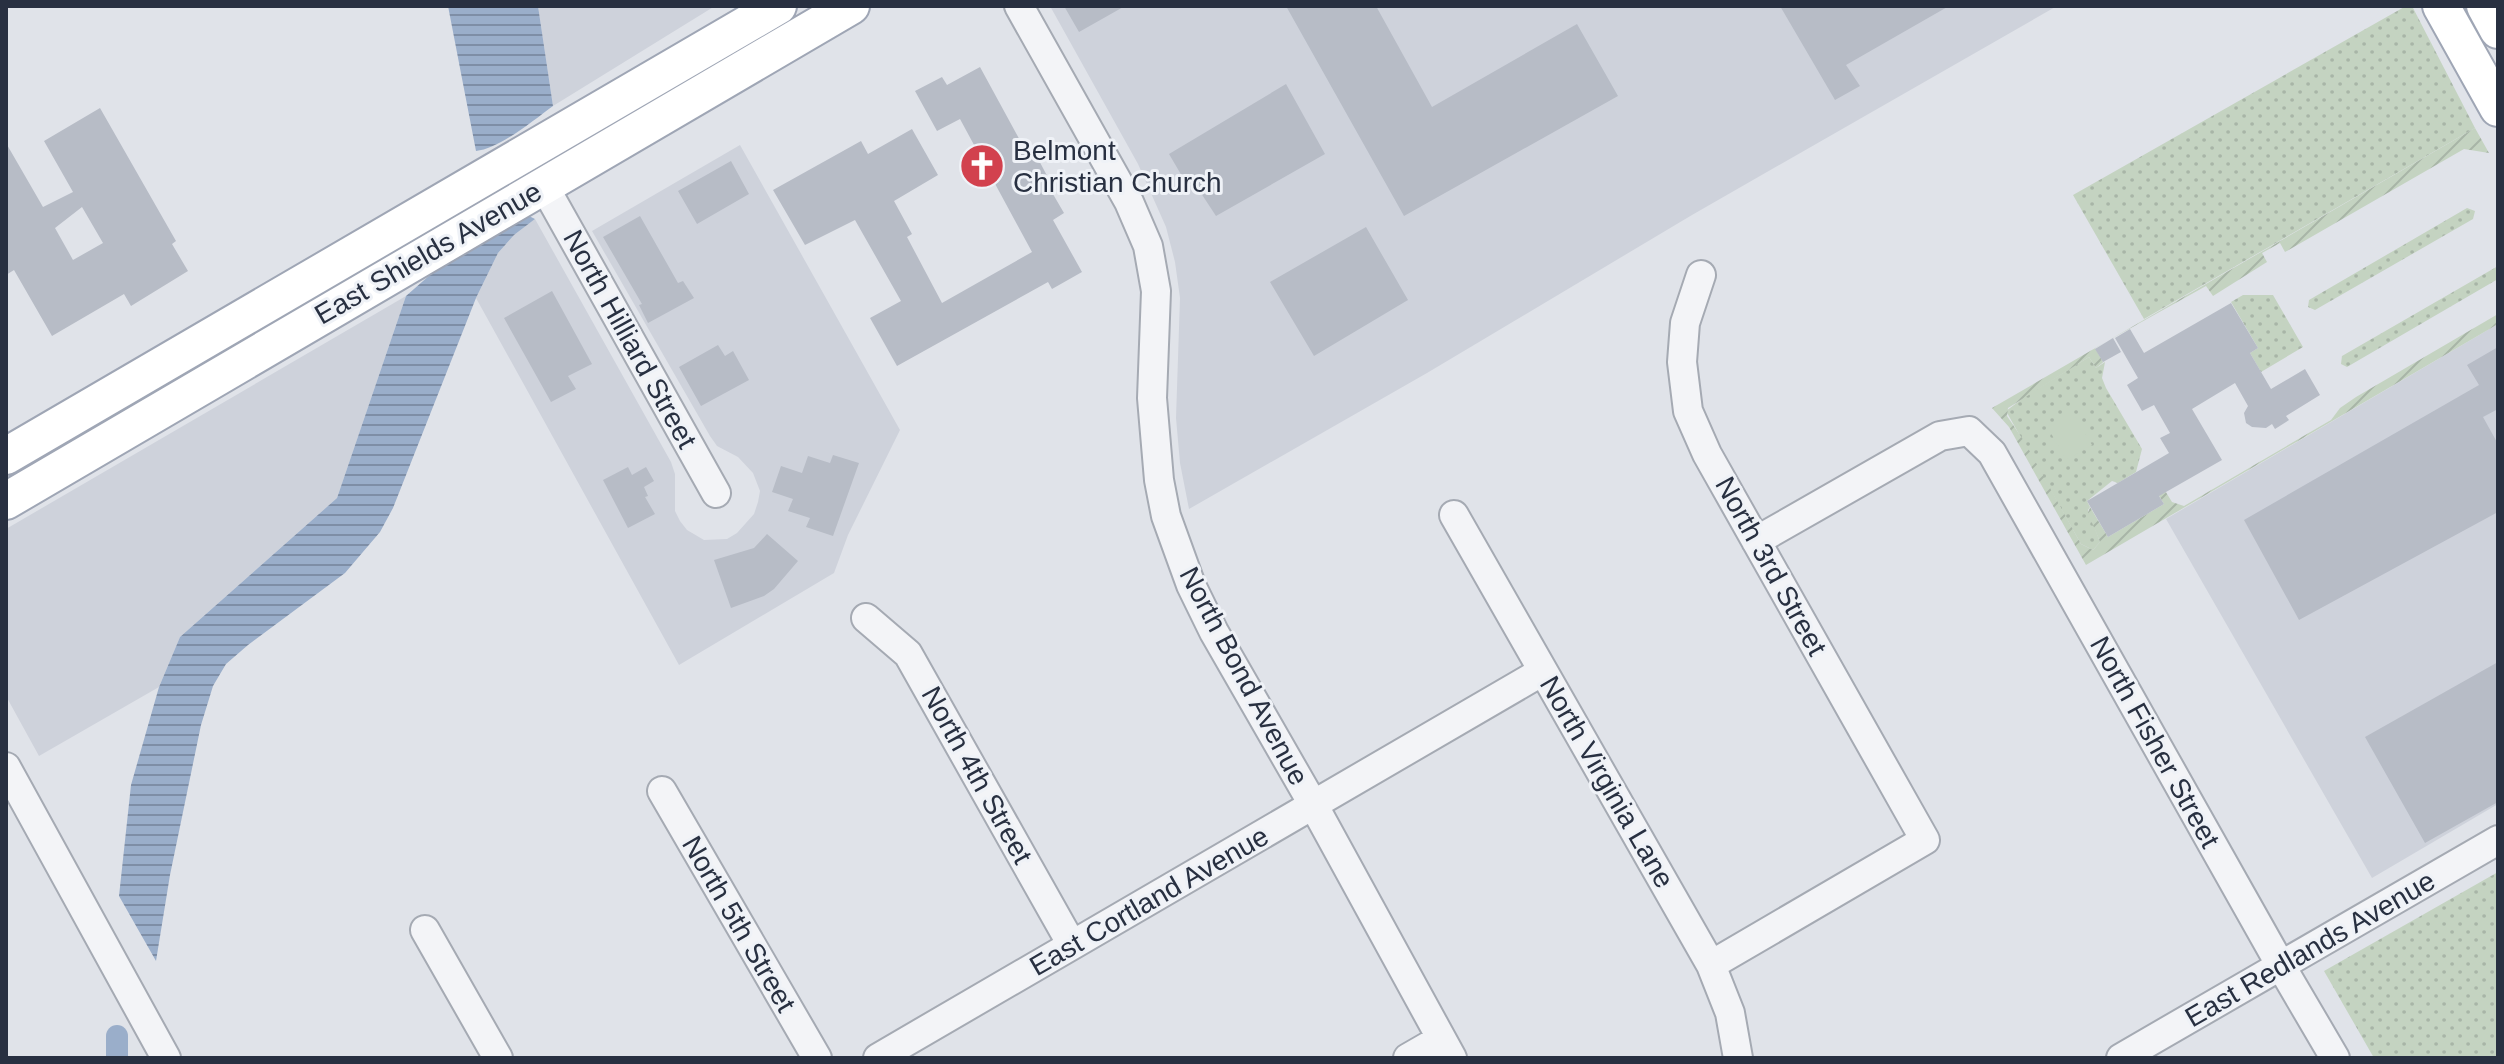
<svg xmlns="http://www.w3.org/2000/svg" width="2504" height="1064" font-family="Helvetica,sans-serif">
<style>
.built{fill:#ced2db}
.grass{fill:url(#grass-dots)}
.park{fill:#c4d3c1}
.garden{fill:url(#garden-furrows)}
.water{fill:url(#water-rules)}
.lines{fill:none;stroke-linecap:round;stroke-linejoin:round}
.canal{stroke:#9aaeca;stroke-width:22}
.building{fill:#b7bcc6;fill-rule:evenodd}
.minor-casing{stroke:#a5aab3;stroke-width:32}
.major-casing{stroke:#9fa6b5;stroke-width:40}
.minor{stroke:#f3f4f7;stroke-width:28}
.major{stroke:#fff;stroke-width:36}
.labels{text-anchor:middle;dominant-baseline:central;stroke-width:6;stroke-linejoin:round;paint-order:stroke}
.poi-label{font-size:28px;fill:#283041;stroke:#eff2f7;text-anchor:start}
.street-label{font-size:28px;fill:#283041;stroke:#eff2f7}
</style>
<defs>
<pattern id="grass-dots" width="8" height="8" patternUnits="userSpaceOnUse" patternTransform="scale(2)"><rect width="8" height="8" fill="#c4d3c1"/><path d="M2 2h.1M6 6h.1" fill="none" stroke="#a8b5a7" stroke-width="1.8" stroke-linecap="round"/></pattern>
<pattern id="garden-furrows" width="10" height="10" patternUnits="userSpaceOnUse" patternTransform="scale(2)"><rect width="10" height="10" fill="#c4d3c1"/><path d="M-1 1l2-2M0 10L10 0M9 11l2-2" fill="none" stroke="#a8b5a7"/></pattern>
<pattern id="water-rules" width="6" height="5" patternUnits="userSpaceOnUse" patternTransform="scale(2)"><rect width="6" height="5" fill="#9aaeca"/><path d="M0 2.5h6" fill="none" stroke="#7e8ea6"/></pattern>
</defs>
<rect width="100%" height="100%" fill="#e0e3e9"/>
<!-- built -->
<path class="built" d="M538 6H715L553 106Z
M1050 6H2057L1692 215 1427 373 1189 509 1180 463 1176 418 1180 298 1175 262 1166 227 1138 164Z
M740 145 900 430 848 535 834 573 679 665 476 298 498 253 514 235 535 219 671 462 675 474V511L680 521 687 530 704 540 727 539 737 533 754 514 758 502 760 491 753 473 738 457 717 446 710 436 592 231Z
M406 296 337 498 180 637 159 687 39 756 6 696V529Z
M2498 324V804L2372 878 2166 519Z"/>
<!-- grass -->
<path class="grass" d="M2406 6H2412L2475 128 2144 319 2073 195Z
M2467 208 2475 211 2473 219 2315 310 2308 307 2309 300Z
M2498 266V279L2347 367 2341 364 2342 356Z
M2243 295H2273L2303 347 2261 372 2250 353 2258 348 2231 302Z
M2089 357 2096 368 2105 362 2102 378 2106 388 2142 449 2136 472 2118 483 2112 481 2087 501 2090 507 2088 510 2100 542 2093 550 2081 544 2006 411 2026 396Z
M2498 872V1058H2374L2324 971Z"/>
<!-- park -->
<path class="park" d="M2073 413 2092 445 2066 460 2048 428Z"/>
<!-- garden -->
<path class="garden" d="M2475 128 2489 153 2464 149 2285 252 2280 243 2262 253 2267 262 2213 296 2206 286 2095 348 2103 362 2106 360 2096 368 2089 357 2008 408 2007 416 2024 441 2081 544 2093 550 2100 542 2088 513 2090 507 2108 537 2164 504 2158 494 2164 489 2172 502 2184 506 2331 420 2340 408 2356 397 2498 314V324L2086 565 2009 427 1992 408Z"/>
<!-- water -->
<path class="water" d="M448 6H538L553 106C534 120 499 149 476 151Z
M525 214 535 219 514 235 498 253 476 298 393 508 380 532 345 573 248 645 226 664 213 686 201 725 170 875 156 961 119 896 131 785 159 687 180 637 337 498 406 296 439 267Z"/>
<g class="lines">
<!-- canal -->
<path class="canal" d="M117 1058V1036"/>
</g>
<!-- building -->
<path class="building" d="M1064 6H1125L1079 32Z
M1286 6H1376L1432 107 1577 24 1618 96 1404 216Z
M1780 6H1949L1846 65 1860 86 1835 100Z
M980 67 1029 157 1035 153 1053 187 1050 189 1064 213 1053 220 1082 272 1052 289 1048 282 897 366 870 318 901 301 855 220 805 245 773 190 861 141 868 154 912 129 938 175 894 201 912 234 907 237 942 303 1032 252 960 119 937 131 915 91 942 77 947 85Z
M1286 84 1325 154 1216 216 1195 184 1189 188 1169 154Z
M100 108 176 241 172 244 188 271 131 306 124 294 52 336 14 270 6 275V143L43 207 73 192 44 141ZM82 207 103 243 73 260 55 228Z
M731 161 749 194 697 224 678 191Z
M640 216 678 283 683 281 694 298 648 323 639 305 642 304 603 237Z
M1366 227 1408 300 1314 356 1270 282Z
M552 291 592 364 568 376 576 389 551 402 504 318Z
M2231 303 2258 348 2250 353 2271 389 2305 369 2320 395 2286 416 2289 420 2275 429 2272 424 2266 428 2252 427 2246 423 2244 413 2248 406 2235 383 2192 409 2222 460 2159 496 2164 504 2108 537 2087 501 2169 453 2160 438 2170 433 2154 405 2142 411 2138 404 2127 385 2138 378 2115 338 2130 329 2144 353Z
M2113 338 2121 352 2103 362 2095 349Z
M718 345 725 356 733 351 749 380 701 406 679 367Z
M2498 347V409L2483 417 2498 444V512L2299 620 2244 520 2479 385 2467 365Z
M833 455 859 463 833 536 806 527 810 518 788 511 793 499 772 492 781 466 802 473 808 456 830 463Z
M628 467 632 475 646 467 654 481 644 487 648 496 645 497 655 514 628 528 603 480Z
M767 534 798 561 774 589 764 596 731 608 714 560 754 548Z
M2498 662V802L2425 843 2365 737Z"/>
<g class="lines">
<!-- minor casing -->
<g class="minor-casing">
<path id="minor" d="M1019 6 1129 202 1148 246 1156 291 1152 398 1159 480 1166 516 1191 585 1214 632 1314 806 1452 1058
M544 186 716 493
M1701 275 1685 323 1682 362 1688 411 1707 454 1925 840 1711 965
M1454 515 1711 965 1730 1013 1738 1058
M1756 541 1940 436 1969 431 1992 453 2281 966 2335 1058
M866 618 908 654 1072 945
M6 767 166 1058
M662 791 817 1058
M425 930 498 1058
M878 1058 1543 671
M1408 1058 1441 1039
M2121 1058 2498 840"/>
</g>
<!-- major casing -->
<g class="major-casing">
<path id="major" d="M2441 6 2498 108
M2485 6 2498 30
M6 456 778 6
M6 501 851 6"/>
</g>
<!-- minor -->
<use href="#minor" class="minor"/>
<!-- major -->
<use href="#major" class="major"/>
</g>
<!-- icons -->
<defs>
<g id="church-disc" transform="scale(2.3)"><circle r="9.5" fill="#d2414e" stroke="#eff2f7"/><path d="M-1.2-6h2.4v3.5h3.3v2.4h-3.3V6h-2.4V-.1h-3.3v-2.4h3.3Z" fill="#fff"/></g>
</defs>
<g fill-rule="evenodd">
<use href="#church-disc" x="982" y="166"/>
</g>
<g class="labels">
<!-- poi labels -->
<g class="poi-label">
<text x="1013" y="150">Belmont<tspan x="1013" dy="32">Christian Church</tspan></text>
</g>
<!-- street labels -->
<g class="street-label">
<text transform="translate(428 253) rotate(-30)">East Shields Avenue</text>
<text transform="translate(630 339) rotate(61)">North Hilliard Street</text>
<text transform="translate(1771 566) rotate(61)">North 3rd Street</text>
<text transform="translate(1244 676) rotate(62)">North Bond Avenue</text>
<text transform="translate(2155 742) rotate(61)">North Fisher Street</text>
<text transform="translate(977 775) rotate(61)">North 4th Street</text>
<text transform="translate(1607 782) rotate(60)">North Virginia Lane</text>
<text transform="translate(1149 901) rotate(-30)">East Cortland Avenue</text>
<text transform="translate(739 924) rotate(60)">North 5th Street</text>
<text transform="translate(2310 949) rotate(-30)">East Redlands Avenue</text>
</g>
</g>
<!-- border -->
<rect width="2504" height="1064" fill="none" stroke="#283041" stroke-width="16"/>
</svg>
